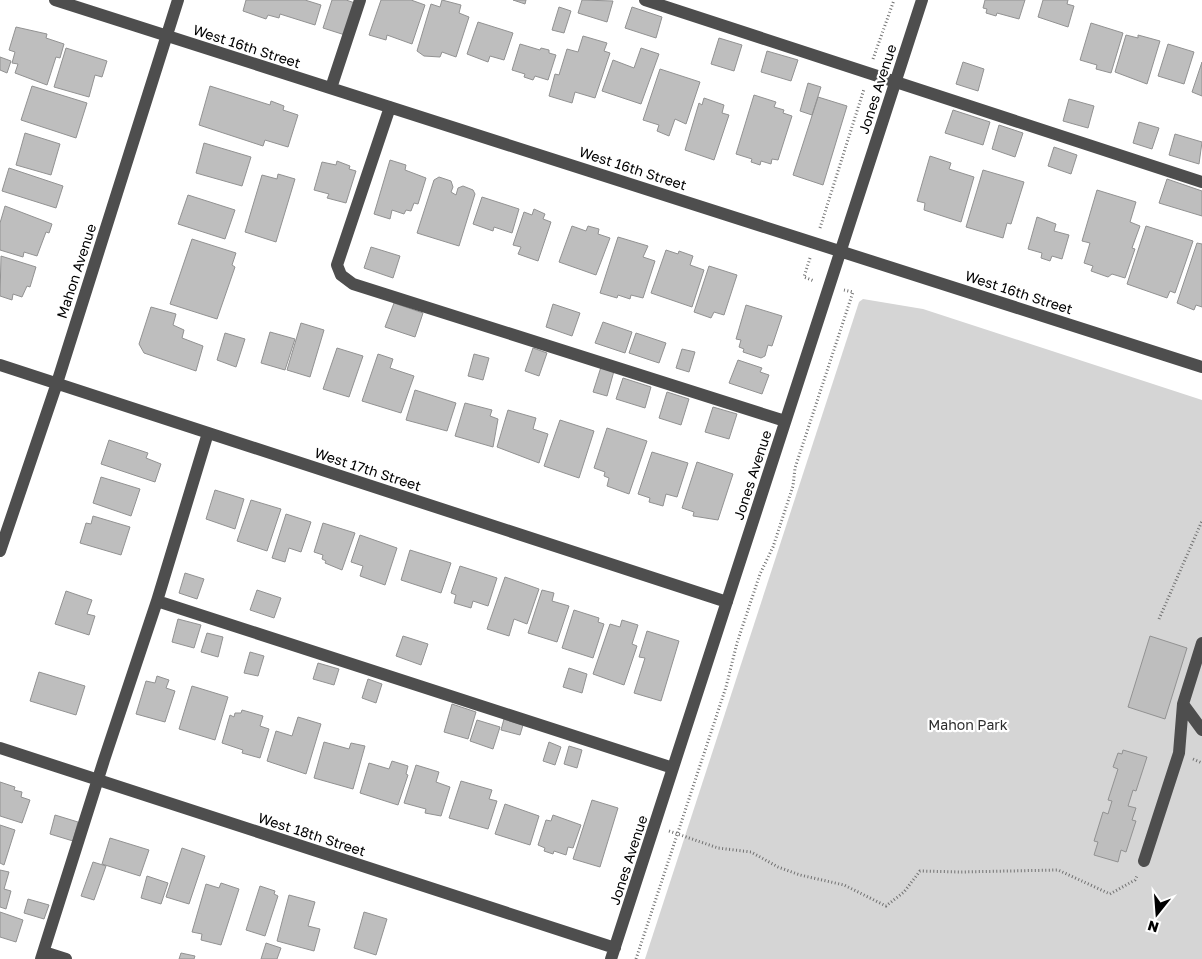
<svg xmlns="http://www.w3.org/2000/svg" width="1202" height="959" font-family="'Golos Text',sans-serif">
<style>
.green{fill:#d5d5d5}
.building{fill:#bebebe;stroke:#929292}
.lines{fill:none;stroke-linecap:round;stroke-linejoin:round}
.path{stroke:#707070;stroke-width:3;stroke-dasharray:1 2.5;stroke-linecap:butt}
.minor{stroke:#4e4e4e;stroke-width:12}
.labels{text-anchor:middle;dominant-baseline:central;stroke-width:4.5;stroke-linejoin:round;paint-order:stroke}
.street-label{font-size:14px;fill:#000;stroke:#fff}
.park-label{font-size:14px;fill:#2c2c2c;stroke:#fff}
</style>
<rect width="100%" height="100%" fill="#fff"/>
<!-- green -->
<path class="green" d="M863 299 923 309 1202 400V959H645L859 302Z"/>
<!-- building -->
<path class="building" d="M246 0H305L321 5 315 25 280 14 279 18 268 15 266 19 243 11Z
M332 0H346L355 3 345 35 323 28Z
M381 0H411L425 5 412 44 387 35 386 40 369 35Z
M442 0 461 5 459 13 469 17 456 57 442 52 440 57 424 56 417 51 431 4 440 7Z
M513 0H526L525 4Z
M582 0 613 1 607 22 578 13Z
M985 0H1025L1019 19 997 13 996 16 986 13 987 9 983 8Z
M1043 0H1068L1067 4 1074 6 1068 27 1038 17Z
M559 7 571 11 564 33 552 30Z
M632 7 662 17 656 38 625 28Z
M478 22 513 33 504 60 490 56 488 62 467 54Z
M1091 23 1123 33 1111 73 1096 69 1097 65 1080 60Z
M16 27 47 34 46 38 64 44 60 58 56 57 47 85 15 73 18 64 12 63 15 52 9 50Z
M1126 35 1138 38V35L1160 41 1147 84 1115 72Z
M583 36 607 43 604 51 610 53 595 98 575 92 572 103 549 96 555 74 559 75 567 49 578 52Z
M719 38 742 45 734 71 711 64Z
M520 44 540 50 541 48 549 50V53L556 55 548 80 535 76 533 80 524 77 525 74 512 70Z
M1168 44 1194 52 1184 84 1158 76Z
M66 48 107 61 102 77 95 75 89 97 54 87Z
M641 48 659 54 641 104 602 91 613 60 634 68Z
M767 51 798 60 791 81 761 72Z
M0 57 11 61 7 73 0 70Z
M963 62 984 69 978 91 956 84Z
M1202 62V96L1192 92Z
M660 69 700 82 686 124 675 119 669 136 657 131 659 125 643 120Z
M808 83 821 87 812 115 800 111Z
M32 86 87 103 76 138 21 120Z
M210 86 270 105 271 101 284 106 283 110 298 115 288 147 265 140 263 146 199 125Z
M754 95 776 102 774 107 784 110 783 113 792 116 778 160 772 159 771 164 761 161 760 165 751 162 752 159 736 154Z
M818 97 847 106 823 185 793 175Z
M704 98 724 105 722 113 729 115 714 160 685 150 699 103 702 105Z
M1069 99 1094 106 1088 128 1063 121Z
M953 110 990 122 983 145 945 133Z
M1139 122 1159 128 1152 149 1133 143Z
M999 125 1023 133 1015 157 992 149Z
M25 133 60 144 51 175 16 165Z
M1175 134 1202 142 1199 164 1169 155Z
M204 143 251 157 242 186 196 173Z
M1054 147 1077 155 1071 174 1048 166Z
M930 156 951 163 949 169 974 177 961 222 924 210 925 203 917 201Z
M390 160 406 165 405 170 426 178 418 204 414 203 411 211 406 210 404 214 392 210 390 219 374 214Z
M337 161 350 166 349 169 356 171 346 203 327 198 329 194 314 190 322 162 336 165Z
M9 168 63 186 56 208 2 191Z
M983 170 1024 182 1011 224 1007 223 1003 238 966 227Z
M278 174 295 179 276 242 245 232 262 175 277 179Z
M439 177 451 181 453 187 451 192 456 195 458 188 463 186 473 190 475 194 459 246 417 233 434 180Z
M1167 179 1202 191V216L1159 203Z
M1097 190 1136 202 1130 222 1140 226 1132 248 1135 249 1125 278 1112 274 1108 277 1091 271 1093 266 1084 263 1090 243 1082 241Z
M188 195 235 210 225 239 178 224Z
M482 197 519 209 512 233 494 227 493 231 473 224Z
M5 206 52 224 49 233 46 232 37 256 24 252 23 257 0 250V223Z
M534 209 545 214 543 219 551 222 538 261 518 254 521 247 513 245 524 212 532 215Z
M1037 217 1056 224 1054 231 1069 235 1062 259 1052 256 1050 261 1041 258 1042 253 1028 249Z
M572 226 586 231 588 226 599 229 598 234 610 238 596 275 559 262Z
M1146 226 1193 241 1175 293 1170 291 1167 298 1127 284Z
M618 237 648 246 643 257 655 261 643 298 631 295 630 299 618 295 617 298 600 293Z
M192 239 236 253 232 265 235 267 217 319 170 304Z
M1197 243 1202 244V307L1196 305 1194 310 1177 303Z
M371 247 400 256 393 278 364 268Z
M666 250 678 254 679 251 693 256 690 265 704 270 692 307 651 293Z
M1 256 36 267 30 287 27 286 22 297 13 294 12 300 0 296Z
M709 266 737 275 724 315 714 312 711 318 694 312Z
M394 303 423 313 415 337 385 327Z
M553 304 580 313 572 336 546 327Z
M746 305 782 316 772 346 768 345 765 356 761 358 743 352 744 349 739 347 741 340 736 339Z
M151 307 176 314 173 325 184 330 182 338 203 346 196 371 144 353 139 344Z
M603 322 632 332 625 353 595 343Z
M301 323 324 330 310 377 287 370Z
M270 332 295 339 285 370 261 363Z
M225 333 245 339 236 367 217 360Z
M636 333 666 343 659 363 629 353Z
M337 348 363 356 349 397 323 389Z
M533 348 547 353 539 376 525 371Z
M682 349 695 352 689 372 676 368Z
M378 354 393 359 390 368 414 376 401 413 362 401Z
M474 354 489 358 483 380 468 376Z
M738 360 762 368 760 372 769 375 762 394 729 383Z
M601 367 614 371 607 396 593 392Z
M623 378 651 387 645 408 616 399Z
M415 390 456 403 447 431 406 420Z
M667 392 689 399 681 425 659 418Z
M465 403 492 410 490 416 498 419 493 447 455 436Z
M713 407 737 414 729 439 705 432Z
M508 410 536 418 533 429 548 434 539 463 497 447Z
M560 420 594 431 579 478 544 466Z
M607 428 647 441 629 494 607 486 609 478 604 476 605 472 594 468Z
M109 440 148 453 146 458 161 464 155 482 101 464Z
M652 452 688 463 677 497 666 494 663 506 649 502 650 498 638 494Z
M697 462 733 474 718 520 693 516 694 512 682 508Z
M101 477 140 489 131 516 93 503Z
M215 490 244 499 235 529 206 519Z
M251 500 281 509 267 551 237 541Z
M286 514 311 522 301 552 289 548 285 562 272 558Z
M93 516 130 527 121 555 80 543 86 523 91 524Z
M323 523 355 533 342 570 325 563 326 561 322 559 323 555 314 552Z
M360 535 397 548 385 585 360 576 363 566 351 562Z
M410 550 451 563 441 593 401 580Z
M460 566 497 578 488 606 473 601 471 608 454 603 456 595 451 593Z
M185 573 204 579 197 599 179 593Z
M505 577 539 589 527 624 514 619 509 636 487 629Z
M257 590 281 598 274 618 250 610Z
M542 590 554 593 552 601 569 606 557 642 528 633Z
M66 591 92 600 87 614 95 616 89 635 55 624Z
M574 610 599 618 598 622 604 624 593 658 562 648Z
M178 619 201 625 194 648 172 642Z
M622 620 638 625 632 644 637 646 624 685 593 674 610 624 620 627Z
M647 631 679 641 661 701 634 693 645 658 639 657Z
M207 633 223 637 218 657 201 652Z
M403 636 428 644 421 665 396 656Z
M1150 636 1187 648 1165 719 1128 707Z
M250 652 264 656 258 676 244 673Z
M318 663 339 669 334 685 313 679Z
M569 668 587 674 582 693 563 687Z
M39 672 85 686 76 715 30 701Z
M157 676 169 680 166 688 175 691 165 722 136 714 146 681 155 683Z
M368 679 382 684 376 703 362 698Z
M192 686 228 697 215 740 179 729Z
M452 704 476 712 468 739 444 732Z
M242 710 263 716 260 726 269 729 260 758 242 753 243 750 222 743 230 715 234 717 235 713H241Z
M298 717 321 724 306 774 267 761 276 731 292 736Z
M504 719 523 725 520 735 501 730Z
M477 720 500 727 493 749 470 741Z
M324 742 349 749 351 743 365 746 353 789 314 778Z
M549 742 561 747 555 765 543 761Z
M569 746 582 750 577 768 564 764Z
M1123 750 1147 757 1136 791 1133 790 1128 806 1136 808 1132 820 1136 821 1126 852 1121 850 1118 862 1094 855 1098 842 1094 841 1103 812 1108 814 1112 801 1108 800 1118 769 1113 767 1118 753 1122 754Z
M392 761 408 766 406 774 408 775 398 805 360 793 369 763 389 769Z
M416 765 439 772 436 782 450 787 441 816 425 813 426 809 404 803Z
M461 781 492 790 489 799 497 801 488 829 449 818Z
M0 782 15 787 14 790 22 792 21 797 30 800 22 823 0 816Z
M592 800 618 808 600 867 573 859Z
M505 804 539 816 530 845 495 834Z
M55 815 78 822 73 841 50 834Z
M553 815 581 825 573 848 568 847 566 855 554 851 553 854 544 851 545 848 538 845 546 820 551 821Z
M0 825 15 830 4 865 0 863Z
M110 838 149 850 140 876 102 864Z
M182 848 205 856 189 904 166 897Z
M93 862 106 866 94 900 81 896Z
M0 870 9 872 4 889 11 891 6 909 0 907Z
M147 876 168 883 161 904 141 898Z
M221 883 239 889 221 945 201 940 202 934 192 932 206 884 219 888Z
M260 886 275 891 274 894 278 896 265 936 246 930Z
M289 895 315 902 308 926 320 929 314 951 277 941Z
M28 899 49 905 44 919 24 913Z
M0 912 23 920 16 942 0 937Z
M364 912 387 919 376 955 354 948Z
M266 943 281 948 277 959H261Z
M181 953 195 956 194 959H179Z"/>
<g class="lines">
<!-- path -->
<path class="path" d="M873 59 894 0
M820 228 864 89
M810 258 804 277 814 281
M1159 619 1202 521
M1193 759 1202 763
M669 831 718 848 751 852 778 867 800 875 844 885 886 906 904 892 920 871 960 872 1058 870 1110 894 1135 880 1137 876
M636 959 726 687 737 643 760 574 773 547 793 486 795 468 853 292 844 290"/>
<!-- minor -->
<path class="minor" d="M55 0 1202 367
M645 0 1202 182
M331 88 360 0
M390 107 337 265 341 275 353 284 785 421
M0 365 727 602
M208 433 157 601 673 768
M0 551 57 383 178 0
M1183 704 1202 730
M0 748 615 948
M1144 861 1179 753 1183 704 1202 643
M44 952 66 959
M41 959 104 760 157 601
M611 959 922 0"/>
</g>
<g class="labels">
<!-- street labels -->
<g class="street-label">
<text transform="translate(247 46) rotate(18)">West 16th Street</text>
<text transform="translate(877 89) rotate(-72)">Jones Avenue</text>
<text transform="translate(633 168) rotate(18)">West 16th Street</text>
<text transform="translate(76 271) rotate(-72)">Mahon Avenue</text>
<text transform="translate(1019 292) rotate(18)">West 16th Street</text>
<text transform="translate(368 469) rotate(18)">West 17th Street</text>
<text transform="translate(752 475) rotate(-72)">Jones Avenue</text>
<text transform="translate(312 834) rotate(18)">West 18th Street</text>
<text transform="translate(628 860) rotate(-72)">Jones Avenue</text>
</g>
<!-- park labels -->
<g class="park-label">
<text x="968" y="724">Mahon Park</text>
</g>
</g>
<!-- north arrow -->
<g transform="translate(1157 914) rotate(197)" stroke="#ffffff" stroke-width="4" paint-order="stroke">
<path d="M0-4L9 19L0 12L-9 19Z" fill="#000000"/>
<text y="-8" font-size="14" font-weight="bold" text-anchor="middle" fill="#000000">N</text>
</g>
</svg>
